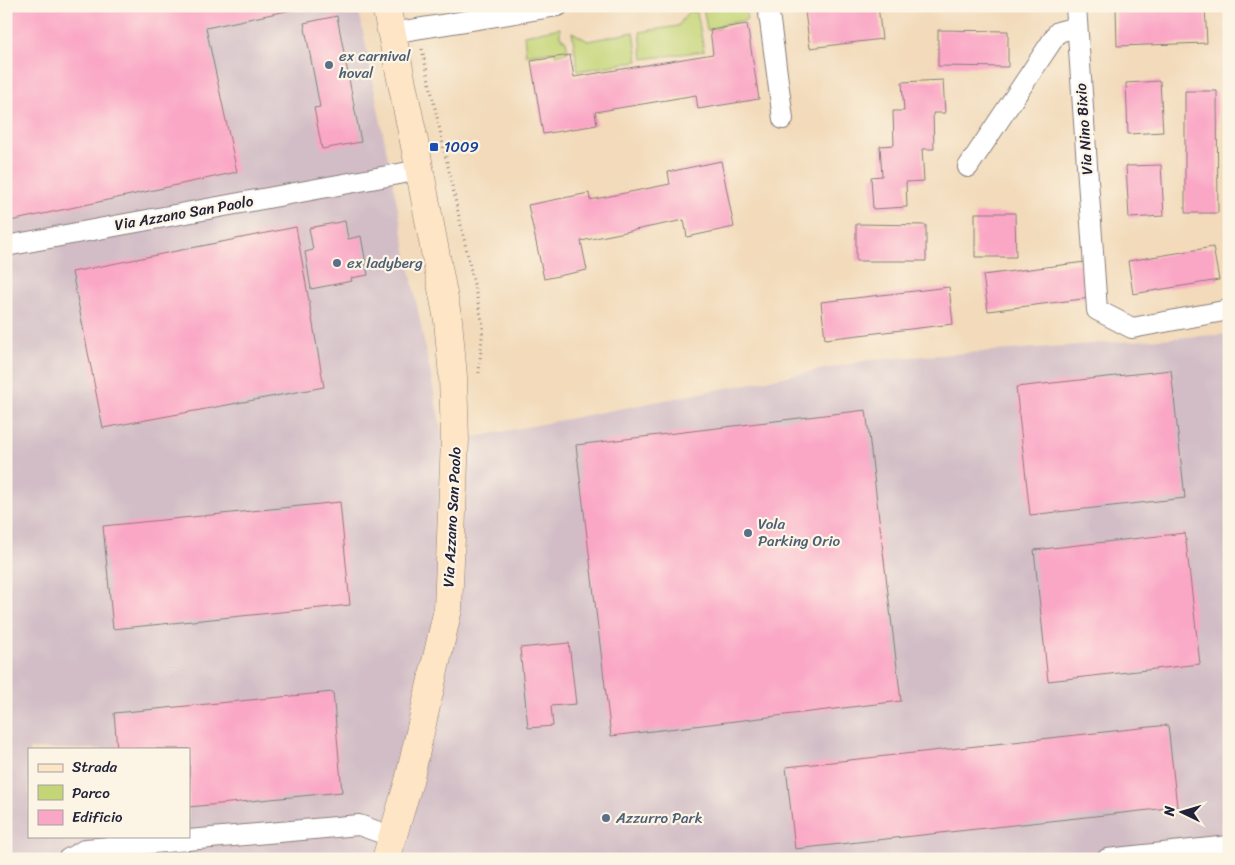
<svg xmlns="http://www.w3.org/2000/svg" width="1235" height="865" font-family="Sriracha,sans-serif">
<style>
.industrial{fill:#d2bdc6;fill-rule:evenodd}
.green{fill:#c4d577;stroke:#737c59}
.building{fill:#faa6c5}
.lines{fill:none;stroke-linecap:round;stroke-linejoin:round}
.street-casing{stroke:#8a7e7a;stroke-width:22}
.secondary-casing{stroke:#8a7e7a;stroke-width:29}
.path{stroke:#8a7e7a;stroke-width:3;stroke-dasharray:1 4;stroke-linecap:butt}
.street{stroke:#fff;stroke-width:20}
.secondary{stroke:#fde5c5;stroke-width:28}
.service-dot{fill:#5c6f8a;stroke:#fcf5e5;stroke-width:2}
.transit-dot{fill:#1a4fb4;stroke:#fcf5e5;stroke-width:2}
.labels{text-anchor:middle;dominant-baseline:central;stroke-width:4.5;stroke-linejoin:round;paint-order:stroke}
.service-label{font-size:15px;fill:#4e5e75;stroke:#fcf5e5;text-anchor:start}
.street-label{font-size:15px;fill:#22223b;stroke:#fcf5e5}
.transit-label{font-size:15px;fill:#164399;stroke:#fcf5e5;text-anchor:start}
</style>
<rect width="100%" height="100%" fill="#fcf5e5"/>
<filter id="ink" filterUnits="userSpaceOnUse"><feTurbulence type="fractalNoise" baseFrequency=".02" numOctaves="2"/><feDisplacementMap in="SourceGraphic" scale="10" xChannelSelector="R" yChannelSelector="G"/><feConvolveMatrix kernelMatrix="1 2 1 2 8 2 1 2 1" color-interpolation-filters="sRGB"/></filter>
<filter id="wash" filterUnits="userSpaceOnUse"><feTurbulence type="fractalNoise" baseFrequency=".0096" numOctaves="4" result="noise"/><feDisplacementMap in="SourceGraphic" scale="20" xChannelSelector="R" yChannelSelector="G"/><feGaussianBlur stdDeviation="1.12" result="paint"/><feColorMatrix in="noise" values="0 0 0 0 0 0 0 0 0 0 0 0 0 0 0 0 0 1.4 0 .05"/><feComposite in="paint" operator="in"/></filter>
<g filter="url(#wash)">
<rect width="100%" height="100%" fill="#f2daba"/>
<!-- industrial -->
<path class="industrial" d="M6 6H358L444 443 870 360 1229 334V859H6ZM29 749H189V836H29Z"/>
<!-- green -->
<path class="green" d="M703 6H745L747 20 720 25V28L707 30Z
M692 7V12H697L704 51 643 59 640 32 678 26Z
M560 28V36L566 41 568 52 556 55 555 51 526 55 524 35Z
M572 32 588 41 634 32 638 61 578 71Z"/>
<g id="blocks">
<!-- building -->
<path class="building" d="M6 6H295L296 9 206 28 237 172 6 222Z
M848 6H878L882 39 810 48 805 12Z
M1155 6H1205L1207 43 1117 46 1116 8Z
M337 16 361 142 322 149 314 108 320 107 304 23Z
M747 24 759 99 698 109 696 95 595 112 597 125 543 134 531 61 570 55 574 77 713 54 710 30Z
M938 30 1008 31V67L938 66Z
M943 80 945 113H933L934 149H922L924 181 906 182 907 207 873 209 871 177 882 176 880 146 894 145 893 111H904L902 82Z
M1160 81 1163 132 1128 134 1126 83Z
M1185 91H1217L1218 213H1185Z
M721 161 734 227 687 237 684 220 581 241 587 270 544 279 528 205 589 193 590 200 670 184 668 172Z
M1161 165 1164 216 1129 218 1126 166Z
M975 213H1015L1016 257H975Z
M345 221 348 239 361 236 368 275 351 278 352 281 311 289 305 252 313 250 309 228Z
M856 224 926 225V261H856Z
M296 227 324 387 103 428 72 272Z
M1213 247 1219 280 1133 294 1128 261Z
M1085 262 1090 298 988 311 983 275Z
M949 287 953 324 825 339 821 302Z
M1171 370 1185 498 1030 515 1016 387Z
M866 410 901 701 611 736 576 445Z
M340 502 350 605 113 629 103 526Z
M1185 533 1200 664 1048 681 1034 550Z
M569 643 576 704 551 706 553 726 528 728 520 648Z
M333 692 342 792 189 807V749H117L114 713Z
M1168 725 1177 807 795 849 786 767Z"/>
</g>
</g>
<g filter="url(#ink)">
<use href="#blocks" fill-opacity="0" stroke="#8a7e7a" stroke-width="1"/>
<g class="lines">
<!-- street casing -->
<g class="street-casing">
<path id="street" d="M768 6 783 119
M1076 6 1097 310 1132 328 1229 310
M391 33 558 6
M968 167 1058 32 1077 27
M6 246 420 170
M68 859 86 849 359 825 393 837
M1107 859 1229 846"/>
</g>
<!-- secondary casing -->
<g class="secondary-casing">
<path id="secondary" d="M386 6 416 151 448 320 453 377 455 440 448 609 409 781 386 859"/>
</g>
<!-- path -->
<path class="path" d="M422 49 483 325 479 373"/>
<!-- street -->
<use href="#street" class="street"/>
<!-- secondary -->
<use href="#secondary" class="secondary"/>
</g>
</g>
<!-- markers -->
<g class="service-dot">
<circle cx="329" cy="65" r="5"/>
<circle cx="337" cy="263" r="5"/>
<circle cx="748" cy="533" r="5"/>
<circle cx="606" cy="818" r="5"/>
</g>
<rect class="transit-dot" x="429" y="142" width="10" height="10" rx="2.5"/>
<g class="labels">
<!-- service labels -->
<g class="service-label">
<text x="339" y="56">ex carnival<tspan x="339" dy="17">hoval</tspan></text>
<text x="347" y="263">ex ladyberg</text>
<text x="758" y="524">Vola<tspan x="758" dy="17">Parking Orio</tspan></text>
<text x="616" y="818">Azzurro Park</text>
</g>
<!-- street labels -->
<g class="street-label">
<text transform="translate(1084 129) rotate(-94)">Via Nino Bixio</text>
<text transform="translate(184 213) rotate(-10)">Via Azzano San Paolo</text>
<text transform="translate(452 517) rotate(-87)">Via Azzano San Paolo</text>
</g>
<!-- transit labels -->
<g class="transit-label">
<text x="444" y="147">1009</text>
</g>
</g>
<!-- margin -->
<rect width="1235" height="865" fill="none" stroke="#fcf5e5" stroke-width="25"/>
<!-- legend -->
<rect x="28" y="748" width="162" height="90" fill="#fcf5e5" stroke="#a5a1a1"/>
<rect x="38" y="764" width="25" height="8" fill="#fde5c5" stroke="#a5a1a1"/>
<text x="72" y="772" font-size="15" fill="#22223b">Strada</text>
<rect x="38" y="785" width="25" height="15" fill="#c4d577" stroke="#a5a1a1"/>
<text x="72" y="798" font-size="15" fill="#22223b">Parco</text>
<rect x="38" y="810" width="25" height="15" fill="#faa6c5" stroke="#a5a1a1"/>
<text x="72" y="822" font-size="15" fill="#22223b">Edificio</text>
<!-- north arrow -->
<g transform="translate(1182 812) rotate(275)" stroke="#fcf5e5" stroke-width="4" paint-order="stroke">
<path d="M0-4L9 19L0 12L-9 19Z" fill="#22223b"/>
<text y="-8" font-size="14" font-weight="bold" text-anchor="middle" fill="#22223b">N</text>
</g>
</svg>
